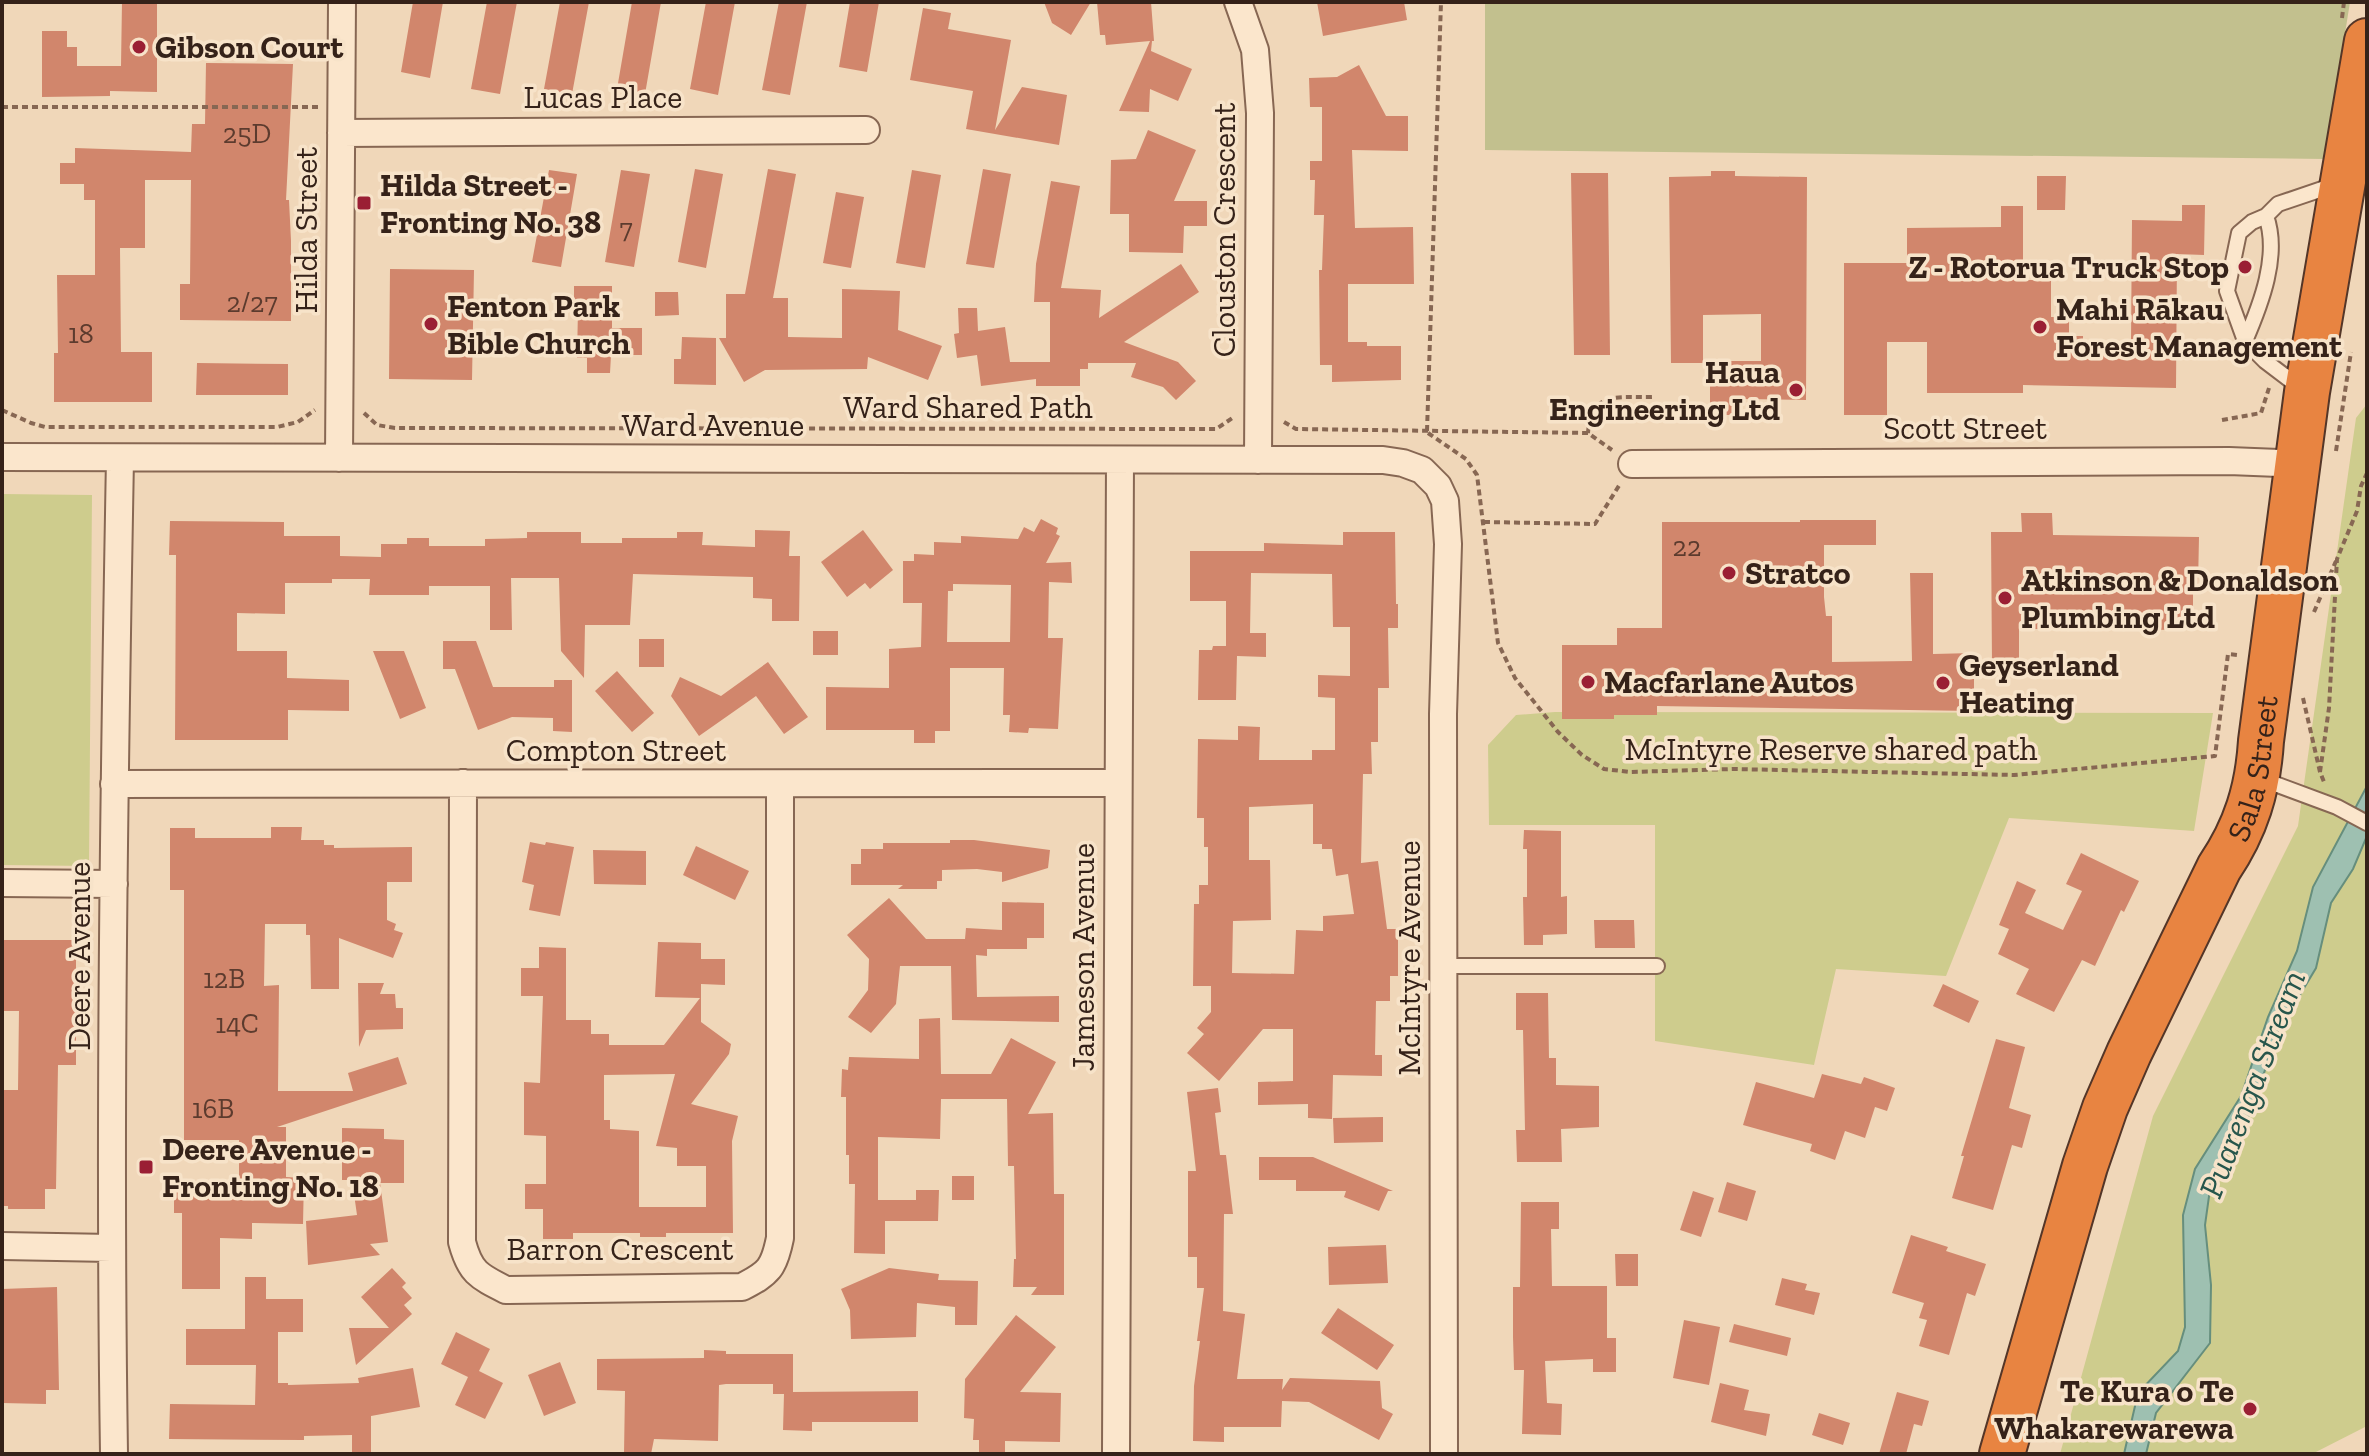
<svg xmlns="http://www.w3.org/2000/svg" width="2369" height="1456" font-family="'Zilla Slab',serif">
<style>
.green{fill:#cecc8d}
.cemetery{fill:#c2c08e}
.water{fill:#9ec0b1;stroke:#668e7d;stroke-width:2}
.building{fill:#d1866c;fill-rule:evenodd}
.lines{fill:none;stroke-linecap:round;stroke-linejoin:round}
.lane-casing{stroke:#876753;stroke-width:18}
.street-casing{stroke:#876753;stroke-width:30}
.highway-casing{stroke:#543628;stroke-width:48}
.path{stroke:#876753;stroke-width:4;stroke-dasharray:6 4;stroke-linecap:butt}
.lane{stroke:#fbe6cc;stroke-width:14}
.street{stroke:#fbe6cc;stroke-width:26}
.highway{stroke:#e88441;stroke-width:44}
.poi-dot{fill:#9a1f34;stroke:#f7e3c9;stroke-width:3}
.labels{text-anchor:middle;dominant-baseline:central;stroke-width:7;stroke-linejoin:round;paint-order:stroke}
.number-label{font-size:28px;fill:#5c3b2e}
.poi-label{font-size:32px;font-weight:bold;fill:#352219;stroke:#f7e3c9;text-anchor:start}
.street-label{font-size:32px;fill:#352219;stroke:#f7e3c9}
.water-label{font-size:34px;font-style:italic;fill:#27564c;stroke:#f7e3c9}
</style>
<rect width="100%" height="100%" fill="#f0d7b9"/>
<!-- green -->
<path class="green" d="M2367 404V1426L2312 1454H2060L2153 1116 2298 826 2356 418Z
M2 494 92 495 89 866 2 865Z
M1555 712 2213 713 2194 831 2009 818 1946 976 1836 969 1814 1065 1655 1041V825H1489L1488 745 1516 715Z"/>
<!-- cemetery -->
<path class="cemetery" d="M1485 2H2350L2325 159 1485 150Z"/>
<!-- water -->
<path class="water" d="M2367 786V836L2353 869 2331 903 2316 968 2277 1033 2252 1110 2211 1182 2205 1225 2211 1285 2210 1343 2156 1413 2146 1454H2124L2138 1393 2178 1351 2185 1327 2183 1215 2195 1169 2241 1096 2268 1017 2297 951 2313 887Z"/>
<!-- building -->
<path class="building" d="M122 2H157V92L110 91V96L42 97V31H67V47H77V66H121Z
M413 2H443L430 78 401 72Z
M487 2H517L500 94 471 89Z
M560 2H589L572 94 544 89Z
M632 2H661L645 94 617 89Z
M706 2H735L718 95 690 89Z
M779 2H807L790 95 762 90Z
M850 2H879L867 72 839 67Z
M1044 2H1091L1071 35 1052 23Z
M1097 2H1151L1154 41H1152L1151 51 1192 69 1178 101 1150 89 1149 112 1119 111 1150 41 1106 45 1105 35H1100Z
M1317 2H1404L1407 20 1323 36Z
M923 8 951 13 948 29 1011 40 995 130 1022 87 1067 95 1059 145 966 129 973 91 910 80Z
M206 63 293 64 286 200H289L291 241V321L180 320V284H190L191 180H145V248H120L121 352H152V402H54V353H58L57 275H95V200H84V184H60V163H75V148L191 152 192 124H205Z
M1359 65 1386 116H1408V151L1352 150 1355 228 1413 227 1414 284H1348V342H1367V346H1401V380L1332 382V365H1320L1319 270H1322L1324 215H1314L1315 180H1310V161H1322V107H1310L1309 78 1337 77Z
M1148 130 1196 150 1174 201H1207V226H1184L1183 253 1129 252V214H1110L1111 160 1136 159Z
M695 169 723 174 706 268 678 262Z
M768 169 796 174 773 298H788V337L842 338V289L900 291 898 330 942 346 928 380 868 357 867 369 765 370 744 382 719 338H726V294H745Z
M983 169 1011 174 994 268 966 264Z
M549 170 577 174 561 267 532 262Z
M621 170 650 174 634 267 605 262Z
M912 170 941 175 925 268 896 263Z
M1711 171H1735V176L1807 177 1806 400 1741 399V415H1710V361H1761V314L1703 315V363H1671L1669 177 1711 176Z
M1571 173H1608L1610 355H1574Z
M2037 176H2066L2065 210H2037Z
M1051 181 1080 186 1061 288 1101 290 1099 318 1181 264 1199 292 1124 342 1178 362 1196 381 1176 400 1163 387 1131 377 1136 363H1088V369H1080V386H1036V379L981 386 977 355 957 358 954 334 959 333 958 308H977L978 331 1005 327 1010 362H1050V302H1034L1036 264Z
M836 192 864 197 851 268 823 263Z
M2182 205H2205L2204 255 2177 254 2176 388 2023 385V393H1927V342H1887V415H1844V263H1907V228L2001 227V206H2023V280H2051V317H2069V336H2083V344H2131L2132 220 2182 221Z
M390 269 474 270 472 380 389 379Z
M574 286H612V328H642V355H611L610 373H587V358H577L578 309H574Z
M655 292H678L679 315 655 316Z
M682 337 716 338V385L674 384V359H681Z
M197 363 288 364V395H196Z
M2021 513H2052L2053 535 2199 537 2198 585H2193V630L2019 629V664H1992L1991 532H2022Z
M1041 519 1058 528 1056 534 1060 536 1046 563 1071 562 1072 583 1049 582 1048 638H1063L1058 729 1029 728 1028 733 1009 732 1010 715H1003L1004 668H950V731H935V743H914V730H826V687L889 688V649L921 647 922 603H903V561H914V554L934 555V542L961 543V536L1018 539 1024 527 1034 532ZM953 584 1011 585 1010 642H947L948 591H953Z
M1800 520H1876V545H1824V597L1826 616H1832V662L1912 661 1910 573H1933V654L1974 653V711L1657 706V715H1614V719H1562V645H1617V628H1662V522H1800Z
M170 521 284 522V536H340V556L381 557V544H407V538H429V546H485V539L527 538V532H581V543H622V538H677V532H703L702 545 755 547V530L790 531 789 556H800L799 621H772V599L753 598V577L633 574 630 625H585L584 678 561 651 559 578H511L512 630H490V586H429V595H369L370 579H332V583H285V614L237 613V651H287V678L349 680V711L288 710V740H175L176 555H169Z
M863 530 893 570 870 589 865 583 847 597 821 562Z
M1343 532H1395L1396 604H1398V628H1388L1389 688H1378V742H1371L1372 774H1363L1361 863 1378 861 1387 929H1398V976H1390V1001H1376L1375 1055H1382V1076L1333 1075 1332 1119 1308 1118V1104L1258 1105V1082L1293 1081V1029H1263L1219 1081 1187 1053 1204 1034 1197 1028 1211 1012V986H1193L1194 904H1199V885H1208V847H1204V818H1197L1198 739 1238 740V726L1260 727 1259 760H1312V750H1335V698L1318 697V675L1350 676V627H1333L1332 574 1251 573 1250 633H1266V657L1237 656 1236 700H1198L1199 650H1212L1213 646H1226V601H1190V551H1264V543L1343 545ZM1313 804V844H1322V849H1332L1336 876 1348 874 1354 914 1323 916V931L1296 930 1294 974 1232 973 1233 921 1271 920 1270 860H1249V807Z
M813 631H838V655H813Z
M639 639H664V667H639Z
M443 641H476L493 687H554V680H572V732L553 731V718L512 717 478 730 455 669H443Z
M373 651H404L426 708 400 719Z
M768 662 808 717 784 734 756 696 699 736 671 696 680 677 721 696Z
M617 671 654 713 632 732 595 691Z
M271 827H302L301 840H324V845H334V848L412 847V882H387V920L396 924 394 930 403 933 393 958 339 938V989H311L310 935H306V924H265L264 986 279 985 278 1091H353L348 1073 398 1057 407 1084 277 1127H286V1177L304 1178 303 1224 252 1223V1239L220 1238V1289H182V1213H174V1180H239V1140H184V890H170V828H195V838H271Z
M1524 830 1561 831V897L1567 896V934L1543 935V945H1524L1523 897H1527V849H1523Z
M950 840H974L1050 850 1048 868 1002 882V872L977 869 942 870V881H937V889H898L903 885H851V864H861V849H883V843H950Z
M530 842 545 845 546 842 574 847 560 916 529 910 534 885 522 882Z
M696 846 749 871 735 900 683 875Z
M593 850 646 851V885L594 884Z
M2081 853 2139 881 2124 912 2121 910 2095 966 2082 960 2054 1012 2016 994 2029 969 1998 954 2009 929 1999 925 2017 881 2036 890 2025 913 2063 930 2082 891 2066 884Z
M889 898 926 939H965L966 928 1002 930V902L1044 903V938H1027V949H987V956L976 955 977 997 1059 996V1022L952 1020 951 966H900L896 1004 871 1033 848 1017 868 990 869 959 847 935Z
M1594 920H1634L1635 948H1595Z
M2 940H76V1065H58L56 1189H45V1209H8V1206H2V1090H18L19 1011H2Z
M658 942 701 943V959H725V985L701 984V1022L731 1044 729 1054 691 1104 738 1116 732 1141 733 1233H666V1237H640V1233H573V1239H543V1209H525V1184H546V1136L524 1135V1082L540 1083 543 996H521V968H539V947L566 948V1020H591V1034H609V1045H664L700 998 655 997ZM675 1074 656 1146 677 1148V1166H706V1207H639V1131L610 1129V1120H604V1075Z
M358 983H384L380 994H395L396 1008H403V1029L366 1030 359 1047Z
M1943 984 1979 1001 1969 1023 1933 1006Z
M1516 993H1548L1549 1058H1556V1085L1599 1086V1127L1561 1129 1562 1162H1517L1516 1130H1525L1523 1030H1516Z
M940 1018 941 1074H991L1011 1038 1056 1062 1028 1114 1053 1113 1054 1194H1064V1295H1031L1037 1287H1013L1014 1259H1016L1014 1166H1008L1007 1099H941L940 1139 878 1137V1200H916V1190H939L938 1221H885V1254L854 1253 855 1184H849V1155H846V1097H841L842 1069 848 1070 849 1057 919 1059V1019Z
M1996 1039 2025 1047 2009 1108 2031 1115 2022 1148 2012 1145 1993 1210 1952 1198 1964 1156H1961Z
M1822 1074 1861 1084 1864 1077 1895 1088 1887 1111 1875 1107 1865 1138 1845 1131 1835 1160 1810 1151 1812 1144 1743 1125 1756 1082 1814 1098Z
M1218 1088 1221 1112 1215 1113 1220 1155H1226L1233 1214H1224L1223 1311 1245 1314 1237 1379H1283L1282 1390 1290 1378 1380 1381 1382 1408 1393 1414 1379 1440 1309 1402 1282 1401 1281 1427H1224V1442L1193 1441 1194 1386 1200 1341H1197L1204 1288H1197V1257H1188V1171H1196L1187 1092Z
M1383 1117V1142L1334 1143 1333 1118Z
M342 1128 384 1129V1139L404 1140V1183H380L388 1242 370 1244 380 1255 308 1265 306 1221 357 1215 352 1180H342Z
M1259 1157H1313L1393 1191H1388L1379 1211 1344 1197 1346 1191H1296V1180H1259Z
M952 1176H974V1200H952Z
M1727 1182 1756 1191 1747 1221 1718 1212Z
M1693 1191 1714 1198 1701 1237 1680 1230Z
M1521 1202H1559V1229H1551L1552 1286H1607V1338H1616V1372H1593V1359L1545 1361 1547 1403 1562 1404 1561 1435 1522 1434 1524 1370H1514L1513 1337V1287H1520Z
M1911 1235 1948 1247 1946 1251 1986 1264 1975 1296 1967 1293 1949 1355 1919 1346 1927 1320 1919 1318 1924 1303 1892 1293Z
M1386 1245 1388 1283 1329 1285 1328 1247Z
M1615 1254H1638V1286H1616Z
M392 1268 406 1283 402 1287 412 1298 404 1305 412 1314 356 1365 349 1328H389L361 1297Z
M889 1268 939 1274 938 1280 978 1281 977 1325H955V1307L917 1303 916 1337 851 1339 850 1310 841 1289Z
M245 1277H266V1299H303V1332H278V1383H288V1385L359 1383 358 1378 413 1368 420 1407 371 1416V1454H352V1435L304 1436V1440L169 1439 170 1404 255 1405 256 1365H186V1329H245Z
M1782 1278 1807 1284 1805 1290 1820 1293 1814 1315 1775 1305Z
M57 1287 59 1390H46V1404L2 1403V1289Z
M1338 1308 1394 1345 1377 1370 1321 1333Z
M1016 1315 1056 1347 1020 1392 1061 1393 1060 1442 1005 1441V1454H979V1440H973L974 1419 964 1418 965 1379Z
M1684 1320 1720 1327 1709 1385 1673 1378Z
M1734 1324 1791 1338 1787 1356 1729 1342Z
M456 1332 490 1349 479 1371 503 1383 485 1419 455 1405 468 1377 441 1364Z
M704 1350 726 1351V1354H793V1392L918 1391V1422H812V1431L783 1430 784 1394H773V1384H726L719 1385 718 1441 654 1439 651 1454H624L625 1391 597 1390V1359L704 1358Z
M560 1362 576 1403 544 1416 528 1375Z
M1720 1383 1749 1390 1744 1410 1770 1414 1766 1436 1711 1422Z
M1897 1392 1929 1401 1922 1426 1914 1424 1906 1454H1879Z
M1819 1413 1850 1423 1843 1445 1812 1435Z"/>
<g class="lines">
<!-- lane casing -->
<g class="lane-casing">
<path id="lane" d="M2245 341C2261 304 2280 255 2266 216
M2302 389 2265 361 2245 341 2227 291 2239 233 2252 222 2266 216 2278 204 2334 185
M2259 778 2337 807 2367 823
M1443 966H1657"/>
</g>
<!-- street casing -->
<g class="street-casing">
<path id="street" d="M1238 2 1255 50 1260 113 1258 460
M341 133 866 130
M2 457 1383 460 1403 463 1422 470 1438 486 1445 501 1448 544 1443 714 1444 1454
M339 458 342 2
M1632 464 2229 461 2279 463 2297 467
M463 783 462 1242C470 1272 478 1276 506 1290L742 1287C769 1273 774 1268 780 1238V785
M114 784 1118 783
M2 883 114 884
M2 1246 111 1248
M114 1454C109 1122 114 790 120 458
M1116 1454 1120 460"/>
</g>
<!-- highway casing -->
<g class="highway-casing">
<g id="highway">
<path id="s1" d="M2002 1454 2085 1166 2105 1108 2129 1053 2219 868C2246 828 2258 789 2261 741L2307 392 2367 41"/>
</g>
</g>
<!-- path -->
<path class="path" d="M2342 18 2344 2
M2 107H319
M2 410 31 423 45 427H277L298 422 315 410
M364 413 377 425 395 428 1207 429H1216L1234 417
M2222 420 2261 413 2269 388
M1284 422 1296 429 1588 433 1612 450
M1427 431 1441 2
M1428 433 1466 459 1477 475 1498 643 1515 678 1558 732 1582 755 1604 769 1630 772 1733 769 2014 775 2215 756 2228 654 2237 655
M1588 433C1591 390 1618 398 1652 397
M2336 451 2351 352
M1484 522 1595 524 1620 484
M2314 612 2336 561
M2303 698 2320 772 2324 782
M2320 772 2329 708 2337 559 2357 511 2361 486 2367 473"/>
<!-- lane -->
<use href="#lane" class="lane"/>
<!-- street -->
<use href="#street" class="street"/>
<!-- highway -->
<use href="#highway" class="highway"/>
</g>
<!-- markers -->
<g class="poi-dot">
<circle cx="139" cy="47" r="8"/>
<rect x="356" y="195" width="16" height="16" rx="4"/>
<circle cx="2245" cy="267" r="8"/>
<circle cx="431" cy="324" r="8"/>
<circle cx="2040" cy="327" r="8"/>
<circle cx="1796" cy="390" r="8"/>
<circle cx="1729" cy="573" r="8"/>
<circle cx="2005" cy="598" r="8"/>
<circle cx="1588" cy="682" r="8"/>
<circle cx="1943" cy="683" r="8"/>
<rect x="138" y="1159" width="16" height="16" rx="4"/>
<circle cx="2250" cy="1409" r="8"/>
</g>
<g class="labels">
<!-- number labels -->
<g class="number-label">
<text x="247" y="133">25D</text>
<text x="626" y="228">7</text>
<text x="252" y="302">2/27</text>
<text x="81" y="333">18</text>
<text x="1687" y="546">22</text>
<text x="224" y="978">12B</text>
<text x="237" y="1023">14C</text>
<text x="213" y="1108">16B</text>
</g>
<!-- poi labels -->
<g class="poi-label">
<text x="155" y="47">Gibson Court</text>
<text x="380" y="185">Hilda Street -<tspan x="380" dy="37">Fronting No. 38</tspan></text>
<text x="2229" y="267" text-anchor="end">Z - Rotorua Truck Stop</text>
<text x="447" y="306">Fenton Park<tspan x="447" dy="37">Bible Church</tspan></text>
<text x="2056" y="309">Mahi Rākau<tspan x="2056" dy="37">Forest Management</tspan></text>
<text x="1780" y="372" text-anchor="end">Haua<tspan x="1780" dy="37">Engineering Ltd</tspan></text>
<text x="1745" y="573">Stratco</text>
<text x="2021" y="580">Atkinson &amp; Donaldson<tspan x="2021" dy="37">Plumbing Ltd</tspan></text>
<text x="1959" y="665">Geyserland<tspan x="1959" dy="37">Heating</tspan></text>
<text x="1604" y="682">Macfarlane Autos</text>
<text x="162" y="1149">Deere Avenue -<tspan x="162" dy="37">Fronting No. 18</tspan></text>
<text x="2234" y="1391" text-anchor="end">Te Kura o Te<tspan x="2234" dy="37">Whakarewarewa</tspan></text>
</g>
<!-- street labels -->
<g class="street-label">
<text x="603" y="97">Lucas Place</text>
<text transform="translate(306 230) rotate(-90)">Hilda Street</text>
<text transform="translate(1224 230) rotate(-90)">Clouston Crescent</text>
<text x="968" y="407">Ward Shared Path</text>
<text x="713" y="425">Ward Avenue</text>
<text x="1965" y="428">Scott Street</text>
<text x="1831" y="749">McIntyre Reserve shared path</text>
<text x="616" y="750">Compton Street</text>
<text stroke="none"><textPath href="#s1" startOffset="734">Sala Street</textPath></text>
<text transform="translate(79 956) rotate(-90)">Deere Avenue</text>
<text transform="translate(1083 957) rotate(-90)">Jameson Avenue</text>
<text transform="translate(1409 958) rotate(-90)">McIntyre Avenue</text>
<text x="620" y="1249">Barron Crescent</text>
</g>
<!-- water labels -->
<g class="water-label">
<text transform="translate(2252 1084) rotate(-69)">Puarenga Stream</text>
</g>
</g>
<!-- border -->
<rect width="2369" height="1456" fill="none" stroke="#352219" stroke-width="8"/>
</svg>
